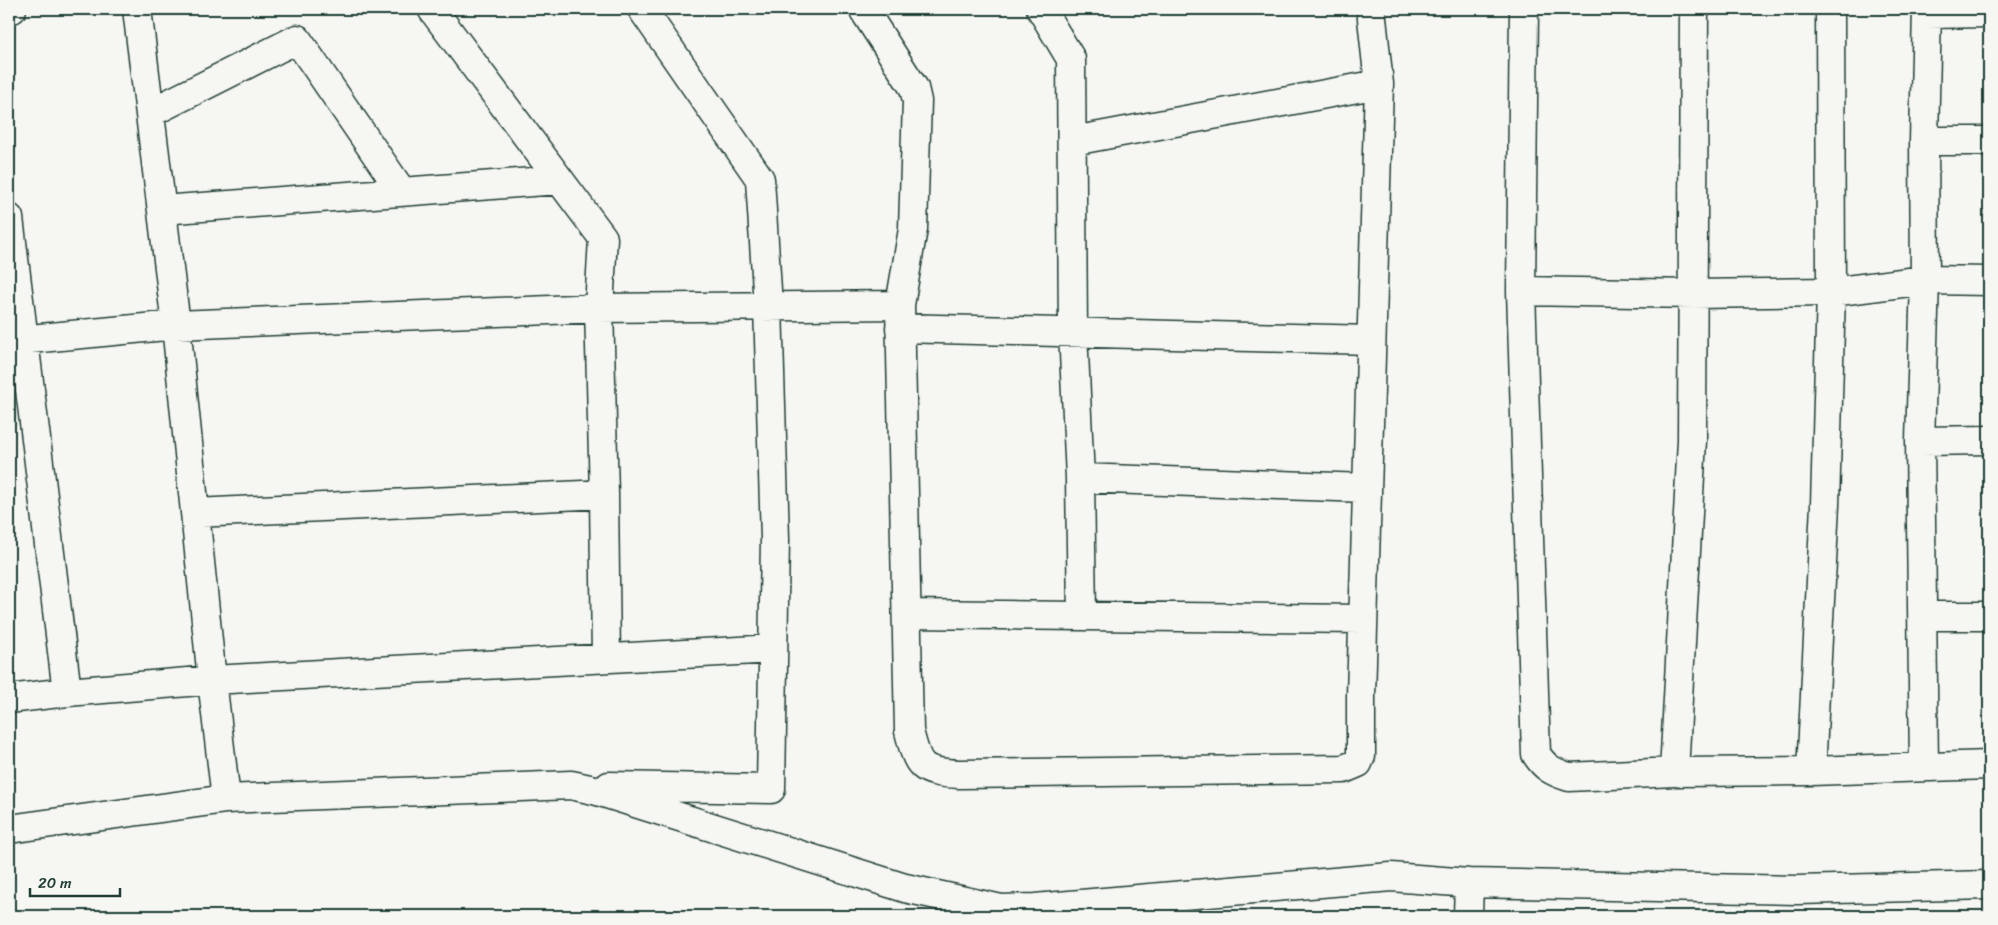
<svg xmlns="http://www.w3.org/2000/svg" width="1998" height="925" font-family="Sriracha,sans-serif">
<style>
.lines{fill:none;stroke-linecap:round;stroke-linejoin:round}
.minor-casing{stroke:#1f3d34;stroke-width:31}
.minor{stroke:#f6f6f2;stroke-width:28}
</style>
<rect width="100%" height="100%" fill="#f6f6f2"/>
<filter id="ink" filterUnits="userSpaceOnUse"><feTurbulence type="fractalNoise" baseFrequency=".02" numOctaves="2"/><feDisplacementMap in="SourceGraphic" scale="10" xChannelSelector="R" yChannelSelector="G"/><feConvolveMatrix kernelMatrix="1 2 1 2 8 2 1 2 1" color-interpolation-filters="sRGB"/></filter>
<g filter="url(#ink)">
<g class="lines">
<!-- minor casing -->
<g class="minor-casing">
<path id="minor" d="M137 9 176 325 212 680 226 799 571 785 594 790 905 888 1001 909 1035 908 1391 877 1469 883 1798 890 1989 885
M432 9 603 238 599 308 604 494 606 658
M863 9 914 88 917 101 913 229 900 305 909 731C918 767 920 772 959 774L1344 769 1358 763 1361 756V696L1379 84 1371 9
M1041 9 1071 59 1073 332 1080 478 1082 616
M1524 9 1521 291 1536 754C1545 768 1553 772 1569 777L1674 772 1811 771 1989 765
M9 10 12 9
M1927 14 1989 13
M150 113 297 39 402 192
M1073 141 1379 84
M1924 141H1989
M162 210 559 180
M9 218 67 692
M1521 291 1693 294 1831 292 1925 280 1989 281
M900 328 1371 340
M9 341 176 325 599 308 900 305
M1920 441 1989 440
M1080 478 1367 488
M195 513 604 494
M907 614 1363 619
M1923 616H1989
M9 699 67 692 212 680 773 649
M1924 767 1920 441 1925 280 1924 141 1927 9
M1811 771 1825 505 1831 292 1830 9
M1674 772 1692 440 1694 9
M609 786 771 789 775 539 768 306 760 179 642 9
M9 829 226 799
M1468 916 1469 883"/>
</g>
<!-- minor -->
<use href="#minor" class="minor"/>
</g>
</g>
<!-- margin -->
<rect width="1998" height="925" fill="none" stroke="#f6f6f2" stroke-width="30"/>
<rect x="15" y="15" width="1968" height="895" fill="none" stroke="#1f3d34" stroke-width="2" filter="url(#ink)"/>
<!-- scale -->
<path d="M30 888v8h90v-8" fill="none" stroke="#1f3d34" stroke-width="2.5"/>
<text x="38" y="888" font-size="15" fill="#1f3d34" stroke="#f6f6f2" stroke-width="4" paint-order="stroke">20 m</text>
</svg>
